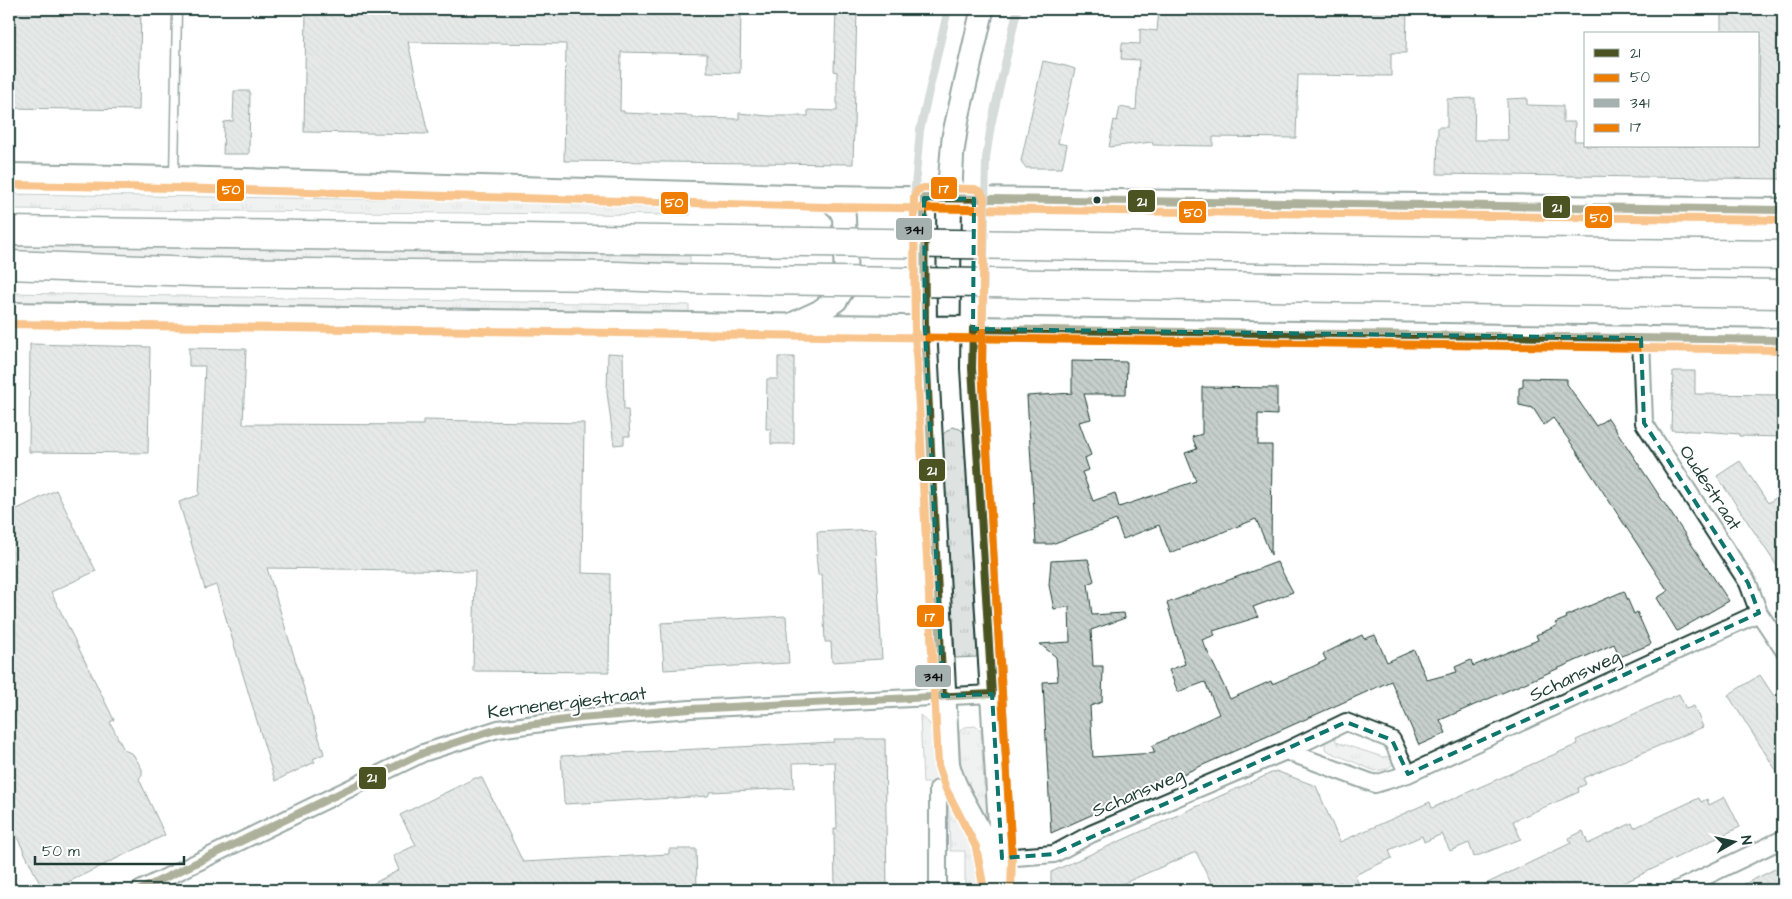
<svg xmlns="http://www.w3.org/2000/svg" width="1792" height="899" font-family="'Architects Daughter',sans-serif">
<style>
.grass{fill:url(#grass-tufts);stroke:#7e908b}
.building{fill:url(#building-back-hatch);stroke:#1f3d34}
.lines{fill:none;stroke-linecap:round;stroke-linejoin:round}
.lane-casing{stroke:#1f3d34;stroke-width:11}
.street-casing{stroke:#1f3d34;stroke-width:20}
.secondary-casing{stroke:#1f3d34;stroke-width:26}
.highway-casing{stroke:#1f3d34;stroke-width:31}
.lane{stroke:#fff;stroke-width:8}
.street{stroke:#fff;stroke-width:16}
.secondary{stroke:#fff;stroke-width:22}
.highway{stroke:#fff;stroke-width:28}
.highway-bridge-casing{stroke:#1f3d34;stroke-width:31;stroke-linecap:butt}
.highway-bridge{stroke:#fff;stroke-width:28}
.bus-1-casing{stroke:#fff;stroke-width:11}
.bus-2-casing{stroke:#fff;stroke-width:11}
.bus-3-casing{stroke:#fff;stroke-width:11}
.bus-4-casing{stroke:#fff;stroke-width:11}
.bus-1{stroke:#4a5321;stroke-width:8}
.bus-2{stroke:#ef7d00;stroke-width:8}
.bus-3{stroke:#a5b1ae;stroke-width:8}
.bus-4{stroke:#ef7d00;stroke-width:8}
.marked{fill:none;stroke:#0f766e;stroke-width:4;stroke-dasharray:10 6;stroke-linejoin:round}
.bus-dot{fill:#1f3d34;stroke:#fff;stroke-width:2}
.labels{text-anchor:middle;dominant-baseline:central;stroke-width:4;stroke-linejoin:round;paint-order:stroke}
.street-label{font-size:19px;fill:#1f3d34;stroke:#fff}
.line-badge{stroke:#fff;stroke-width:2}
.badge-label{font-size:14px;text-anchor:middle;font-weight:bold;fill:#fff}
.pale-badge-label{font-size:14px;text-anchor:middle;font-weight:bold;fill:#111}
</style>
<defs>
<pattern id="grass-tufts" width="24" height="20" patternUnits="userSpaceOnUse" patternTransform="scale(1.25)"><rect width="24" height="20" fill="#dee3e2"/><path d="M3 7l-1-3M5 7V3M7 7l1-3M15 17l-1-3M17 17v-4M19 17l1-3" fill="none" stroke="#bec4c2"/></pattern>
<pattern id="building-back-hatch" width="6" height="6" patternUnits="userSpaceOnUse" patternTransform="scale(1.25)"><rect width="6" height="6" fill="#c7cfcc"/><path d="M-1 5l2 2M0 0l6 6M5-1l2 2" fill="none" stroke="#aab3b0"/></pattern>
</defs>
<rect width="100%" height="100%" fill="#fff"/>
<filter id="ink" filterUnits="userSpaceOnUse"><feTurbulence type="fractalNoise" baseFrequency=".02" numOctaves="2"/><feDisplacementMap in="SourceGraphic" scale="10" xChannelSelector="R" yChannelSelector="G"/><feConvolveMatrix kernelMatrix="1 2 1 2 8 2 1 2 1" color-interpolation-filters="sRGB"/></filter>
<g filter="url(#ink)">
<!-- grass -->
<path class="grass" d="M9 194 690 204V215L9 209Z
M9 246 690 256V263L9 255Z
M9 293 689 305V315L9 304Z
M952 427 960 429 965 434 977 657 955 658 942 435Z
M920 715 929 723 974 833 983 890H965V851H950L948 791 940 783H923Z
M975 726 981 731 984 785 996 811 989 835 962 786 959 732 965 727Z
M1335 734 1336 742 1383 757 1394 756 1397 761 1387 769 1375 771 1330 752 1325 749V738Z"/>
<!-- building -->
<path class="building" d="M9 9H141L139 110 9 108Z
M306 9H741L740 73 707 72V54L621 52 620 111H624V113L692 116V118L739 119V113L768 116H808V110L837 111V72L834 71 836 9H857L853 164 564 161 566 44 408 42 428 134 304 132Z
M1159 9H1407L1406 53H1391V76L1298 75 1296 138 1213 137V146L1153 145 1152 142 1109 147 1114 120 1117 121 1120 107 1136 110 1139 60 1121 59 1122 43 1140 44V29L1157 31Z
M1721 9H1783V179L1437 174 1438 127H1447V99L1475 98 1474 140H1508L1507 99 1527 98V105L1563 106V122H1575L1574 141H1586V146H1758L1760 34H1721Z
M1043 61 1066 66 1075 69 1058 143 1067 145 1062 168H1026L1021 161Z
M234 91H250L249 154H223L224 122 233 121Z
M30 344 150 347 148 453 29 452Z
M189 348 246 349 243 424 423 425V420L584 423 582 573 610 574 609 672 473 671 475 571 267 568 324 754 313 759 315 762 275 781 216 585 205 589 179 502 199 495 205 366H189Z
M608 353 623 354 624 410H628L630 436H624V444L614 445 607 392Z
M778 357H794V444H771V429H766L767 379H778Z
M1072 361 1127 362 1126 394H1084L1091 419 1079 422 1091 455 1085 458 1089 470 1082 472 1093 501 1115 493 1119 507 1196 481 1185 453 1197 449 1192 437 1202 434V387L1277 388V415L1258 414V445H1272L1271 555 1256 519 1170 553 1159 525 1123 539 1116 520 1052 544H1036L1027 396 1072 393Z
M1673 371H1695V394L1783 395V437L1739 436V434L1715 432 1671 430Z
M1523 378 1567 379V384L1596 426 1608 418 1729 601 1677 631 1657 598 1668 591 1571 443 1553 418 1544 425 1533 408 1519 405V388L1523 387Z
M1740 461 1768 503 1783 493V575L1717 476Z
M56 490 96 571 51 592 114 720 110 722 124 750 133 754 142 769V775L139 779 165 835 52 890H43L9 821V513Z
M875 529 882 659 832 662 831 642H825L822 575H818L816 554H818L817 532Z
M1088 559 1094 581 1088 584 1092 615 1124 613 1125 618 1091 630 1093 666H1103L1102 702 1090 706 1093 757 1155 753 1152 746 1219 714 1205 682 1178 692 1169 670 1185 664 1167 603 1277 562 1293 592 1253 607 1258 617 1213 631 1215 635 1202 640 1230 699 1271 681 1272 684 1312 667 1326 660 1323 654 1362 635 1364 639 1375 635 1387 662 1414 650 1427 680 1457 672 1455 667 1471 660 1473 666 1538 640 1536 635 1557 626 1555 623 1567 618 1566 616 1624 591 1634 614 1637 612 1651 644 1620 657 1614 644 1589 655 1440 720 1446 733 1419 745 1391 681 1051 833 1043 682 1058 681 1056 657 1040 644 1070 642 1069 607 1054 609 1049 585 1051 561Z
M786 616 789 663 664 670 661 623Z
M1760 675 1783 710V781L1728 695Z
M1679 694 1686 709 1694 706 1703 727 1583 778 1586 784 1578 788 1579 792 1513 821 1521 839 1474 857 1469 843 1450 851 1442 834 1424 842 1422 836 1389 850 1392 858 1355 875 1361 890H1345L1341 882 1321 890H1215L1196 852 1108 890H1051V872L1276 771 1316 786 1340 842 1430 802 1432 808 1578 744 1576 740Z
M834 739H885L887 890H835L834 829 837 828 835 762 793 763 794 788 710 792 708 796 675 798 565 804 564 801 561 756 834 742Z
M475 778H482L523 862 669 854V849H696L697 890H361L399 870 393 856 416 845 400 815Z
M1725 797 1740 827 1609 890H1473L1571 843 1569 838 1583 831 1588 844 1632 823 1634 828 1699 798 1701 802 1707 799 1709 805Z
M1783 865V890H1732L1763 875Z"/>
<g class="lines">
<!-- lane casing -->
<g class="lane-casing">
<path id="lane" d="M174 177 177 9"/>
</g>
<!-- street casing -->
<g class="street-casing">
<path id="street" d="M1641 338 1644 423 1748 583 1759 613 1783 649
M1286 751 1346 722 1392 740 1408 774
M938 789V890
M1002 858 1054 854 1091 834 1286 751 1375 784 1408 774 1759 613
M140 890 423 753 498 729 580 718 690 709 992 694
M1677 890 1783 839"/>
</g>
<!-- secondary casing -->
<g class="secondary-casing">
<path id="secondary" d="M958 9 930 132 924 198 925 328 948 764C955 793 974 816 985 844 990 859 992 875 994 890
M9 175 174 178 827 197 1783 210
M9 314 1783 340
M795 323 819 312 836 300 846 284 844 217 840 209 827 197
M1001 873 1002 858 972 368 974 199 976 157 981 123 1007 9"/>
</g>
<!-- highway casing -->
<g class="highway-casing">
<path id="highway" d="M9 231 811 242
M1296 249 1783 255
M9 265 195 272 617 276 690 279"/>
</g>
<!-- lane -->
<use href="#lane" class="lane"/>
<!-- street -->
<use href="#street" class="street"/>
<!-- secondary -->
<use href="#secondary" class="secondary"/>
<!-- highway -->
<use href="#highway" class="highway"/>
<!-- highway-bridge casing -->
<g class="highway-bridge-casing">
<path id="highway-bridge" d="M811 242 1296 249
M690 279 1783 294"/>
</g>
<!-- highway-bridge -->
<use href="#highway-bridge" class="highway-bridge"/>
<!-- bus-1 casing -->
<g class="bus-1-casing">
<path id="bus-1" d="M943 696 925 328 924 198 1783 210
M140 890 423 753 498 729 580 718 690 709 992 694 972 368 973 329 1783 340"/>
</g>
<!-- bus-2 casing -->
<g class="bus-2-casing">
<path id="bus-2" d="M9 185 174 188 827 207 1783 220
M9 324 1783 350"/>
</g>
<!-- bus-3 casing -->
<g class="bus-3-casing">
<path id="bus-3" d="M948 9 920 130 914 198 915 329 938 766 946 789 976 847 984 890
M1012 856 982 368 986 158 991 125 1017 11"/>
</g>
<!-- bus-4 casing -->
<g class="bus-4-casing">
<path id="bus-4" d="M984 890 976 847 946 789 938 765 915 329 914 197 917 191 923 188 975 189 981 192 984 198 982 368 1012 857 1011 890"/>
</g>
<!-- bus-1 -->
<use href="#bus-1" class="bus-1"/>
<!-- bus-2 -->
<use href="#bus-2" class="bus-2"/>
<!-- bus-3 -->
<use href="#bus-3" class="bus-3"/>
<!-- bus-4 -->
<use href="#bus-4" class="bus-4"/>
</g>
</g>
<!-- marked area -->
<path d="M0 0H1792V899H0ZM924 198 974 199 973 329 1641 338 1644 423 1748 583 1759 613 1408 774 1392 740 1346 722 1054 854 1002 858 992 694 943 696 925 328Z" fill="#fff" fill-opacity=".55" fill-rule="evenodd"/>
<path class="marked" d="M924 198 974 199 973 329 1641 338 1644 423 1748 583 1759 613 1408 774 1392 740 1346 722 1054 854 1002 858 992 694 943 696 925 328Z"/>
<!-- markers -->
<circle class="bus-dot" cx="1097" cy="200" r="4.5"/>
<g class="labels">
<!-- street labels -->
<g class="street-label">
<text transform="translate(1710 488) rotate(57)">Oudestraat</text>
<text transform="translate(1575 676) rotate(-25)">Schansweg</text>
<text transform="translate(567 703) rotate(-7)">Kernenergiestraat</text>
<text transform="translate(1138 793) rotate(-23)">Schansweg</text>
</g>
</g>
<g class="line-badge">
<rect x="930" y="176" width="28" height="24" rx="5" fill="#ef7d00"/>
<rect x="216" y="178" width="29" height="24" rx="5" fill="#ef7d00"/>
<rect x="1127" y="189" width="29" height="24" rx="5" fill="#4a5321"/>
<rect x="660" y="191" width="29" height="24" rx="5" fill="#ef7d00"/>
<rect x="1542" y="195" width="29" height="24" rx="5" fill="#4a5321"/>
<rect x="1178" y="200" width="29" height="24" rx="5" fill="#ef7d00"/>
<rect x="1584" y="205" width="29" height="24" rx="5" fill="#ef7d00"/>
<rect x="895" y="217" width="38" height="24" rx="5" fill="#a5b1ae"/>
<rect x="918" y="458" width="28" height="24" rx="5" fill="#4a5321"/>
<rect x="916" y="604" width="29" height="24" rx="5" fill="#ef7d00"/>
<rect x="914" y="664" width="38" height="24" rx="5" fill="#a5b1ae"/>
<rect x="358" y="766" width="29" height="24" rx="5" fill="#4a5321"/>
</g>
<g class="badge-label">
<text x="944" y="193">17</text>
<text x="231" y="194">50</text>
<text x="1142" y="206">21</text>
<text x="674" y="207">50</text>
<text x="1557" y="212">21</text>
<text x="1193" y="217">50</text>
<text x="1599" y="222">50</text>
<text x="932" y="475">21</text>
<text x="930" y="621">17</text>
<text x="372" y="782">21</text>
</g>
<g class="pale-badge-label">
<text x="914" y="234">341</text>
<text x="933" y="681">341</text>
</g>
<!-- margin -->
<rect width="1792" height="899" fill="none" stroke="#fff" stroke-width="30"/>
<rect x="15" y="15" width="1762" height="869" fill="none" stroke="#1f3d34" stroke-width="2" filter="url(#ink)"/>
<!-- legend -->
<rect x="1584" y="32" width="175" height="115" fill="#ffffff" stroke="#a5b1ae"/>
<rect x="1594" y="49" width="25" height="8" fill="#4a5321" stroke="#a5b1ae"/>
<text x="1630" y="58" font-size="15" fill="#1f3d34">21</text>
<rect x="1594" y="74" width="25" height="8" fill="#ef7d00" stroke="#a5b1ae"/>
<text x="1630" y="82" font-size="15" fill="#1f3d34">50</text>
<rect x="1594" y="99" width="25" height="8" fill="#a5b1ae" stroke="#a5b1ae"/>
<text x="1630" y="108" font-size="15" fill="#1f3d34">341</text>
<rect x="1594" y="124" width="25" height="8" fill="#ef7d00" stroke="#a5b1ae"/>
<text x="1630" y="132" font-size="15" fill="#1f3d34">17</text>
<!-- north arrow -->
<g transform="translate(1734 842) rotate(81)" stroke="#ffffff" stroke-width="4" paint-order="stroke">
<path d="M0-4L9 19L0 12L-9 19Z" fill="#1f3d34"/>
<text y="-8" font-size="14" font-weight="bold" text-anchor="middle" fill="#1f3d34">N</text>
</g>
<!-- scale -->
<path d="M35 856v8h149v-8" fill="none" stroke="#1f3d34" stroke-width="2.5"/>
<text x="42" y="856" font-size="15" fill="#1f3d34" stroke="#ffffff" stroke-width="4" paint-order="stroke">50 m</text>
</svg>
